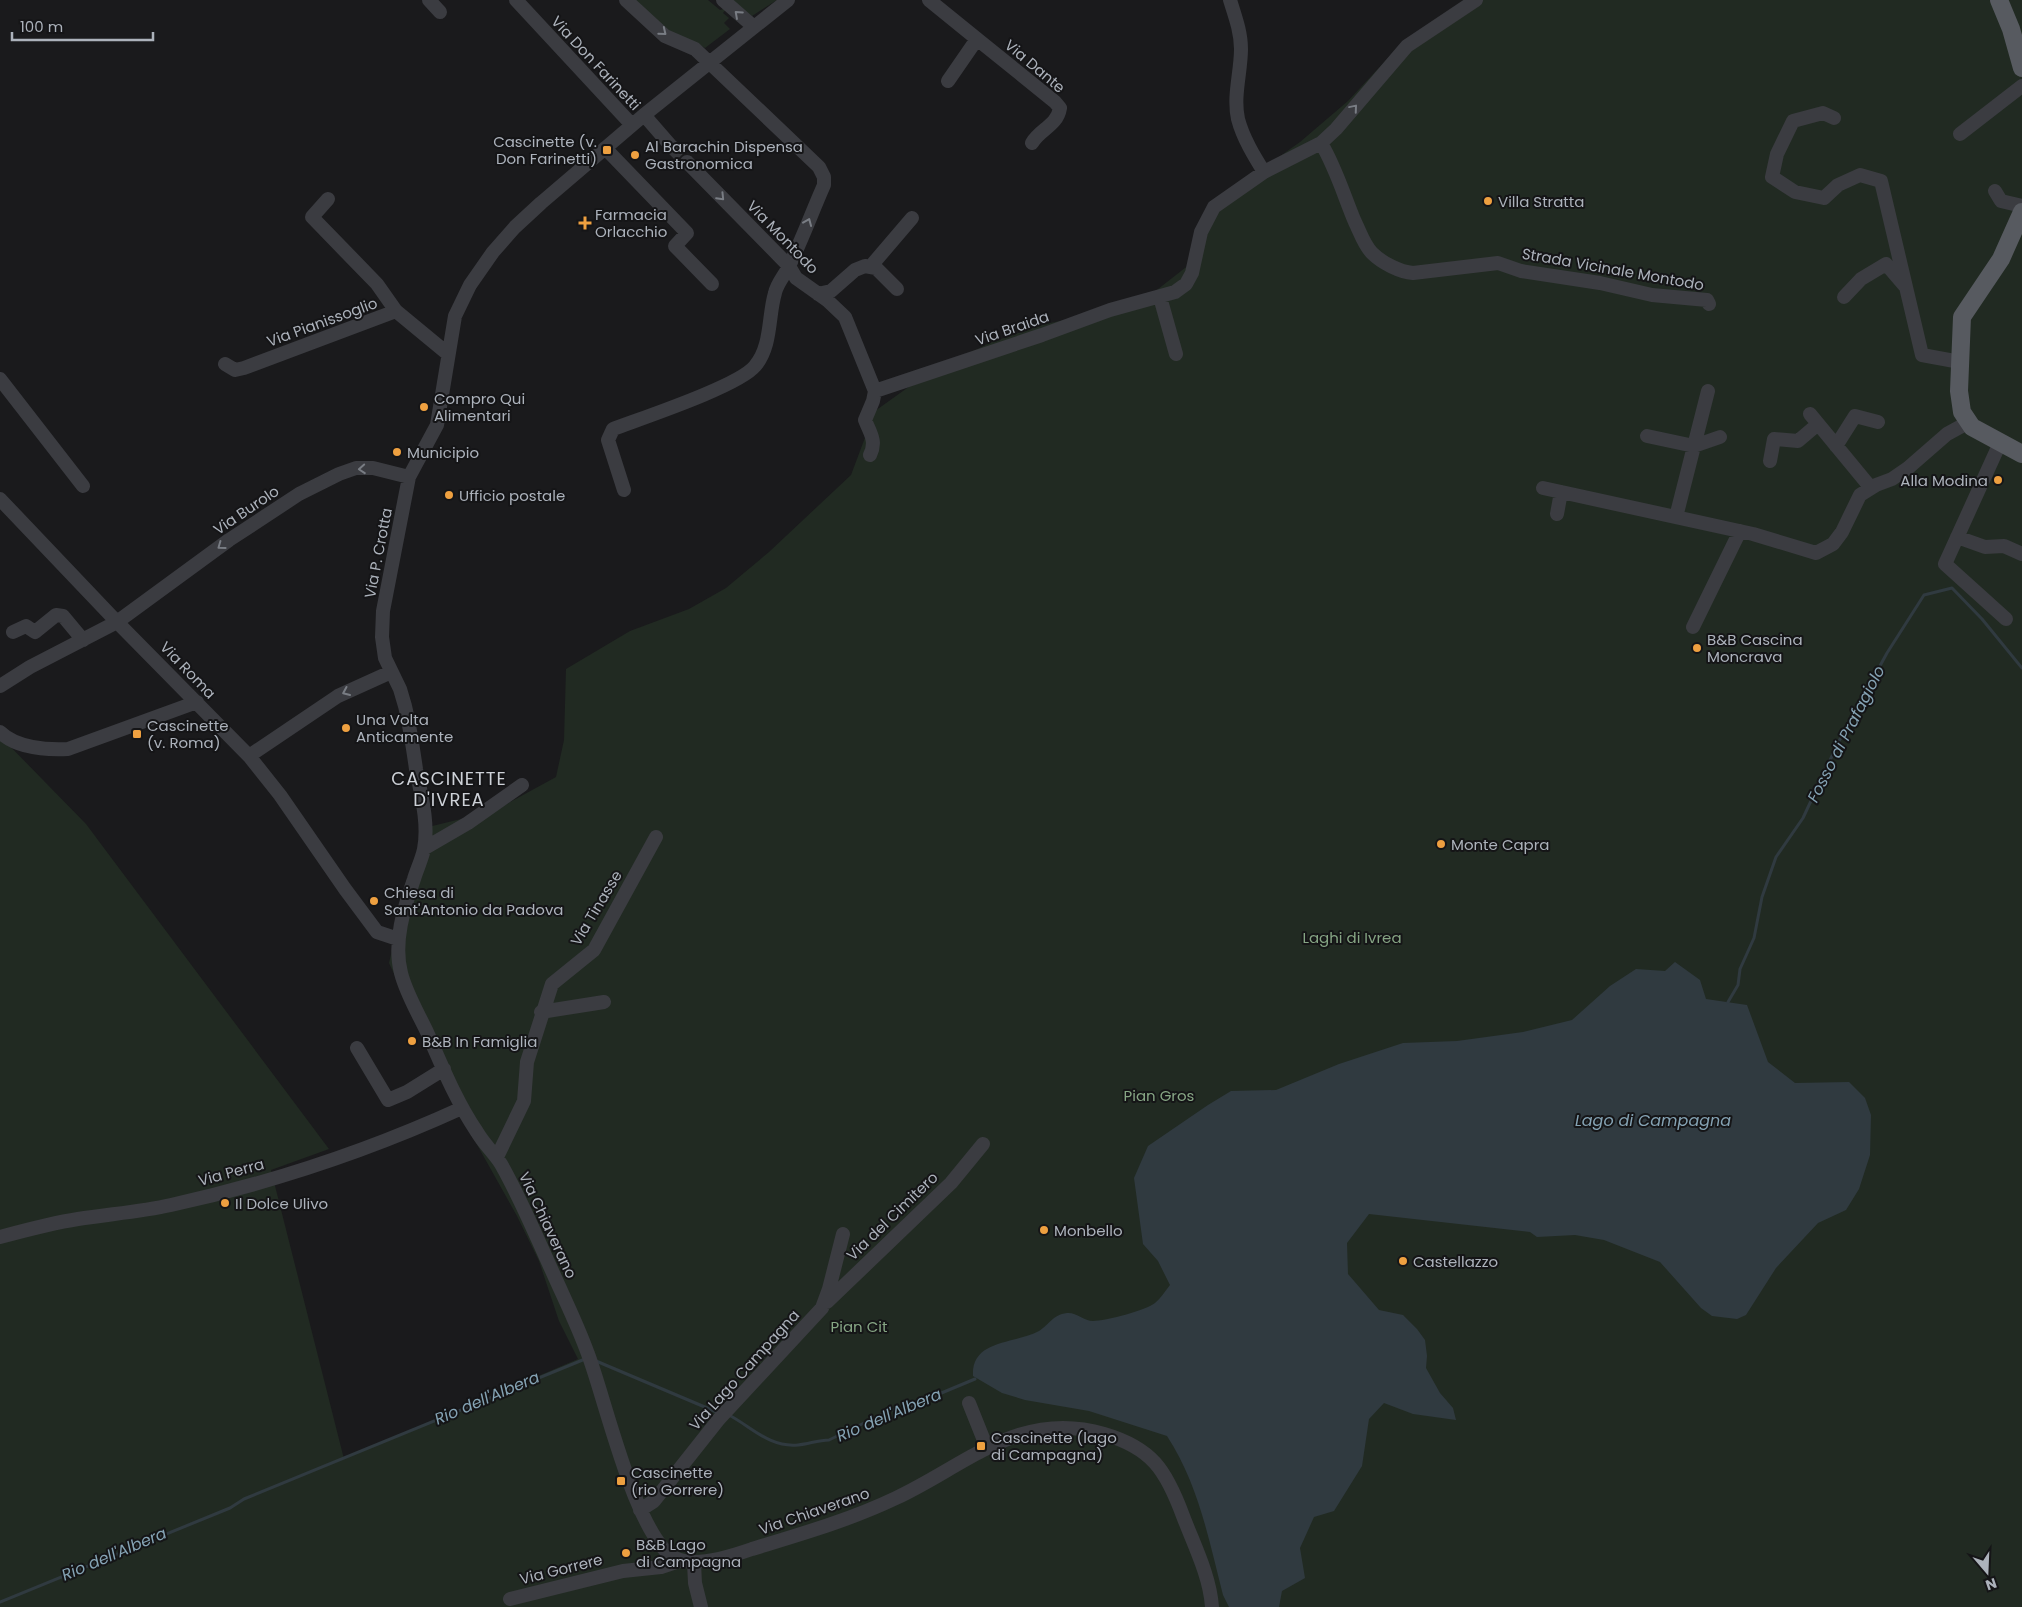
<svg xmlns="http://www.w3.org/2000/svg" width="2022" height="1607" font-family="Poppins,sans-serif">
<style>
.green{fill:#212a22}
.water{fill:#303a40}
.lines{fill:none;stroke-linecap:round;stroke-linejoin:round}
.stream{stroke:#303a40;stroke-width:3}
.minor-tunnel{stroke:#37383c;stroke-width:14;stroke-dasharray:14 7;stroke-linecap:butt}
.minor{stroke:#3b3c41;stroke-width:14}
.major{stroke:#575a60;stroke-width:18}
.oneway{stroke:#797d84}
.poi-dot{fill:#eea040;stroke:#151517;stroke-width:2}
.labels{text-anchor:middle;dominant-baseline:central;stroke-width:4;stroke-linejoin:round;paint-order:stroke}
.street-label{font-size:15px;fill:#acb2bb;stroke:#151517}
.poi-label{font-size:15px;fill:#acb2bb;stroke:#151517;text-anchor:start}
.park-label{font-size:15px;fill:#86a584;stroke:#151517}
.water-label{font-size:16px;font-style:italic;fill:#85a3b4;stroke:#151517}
.quarter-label{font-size:18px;letter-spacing:1px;fill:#cdd1d7;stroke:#151517}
</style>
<rect width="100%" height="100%" fill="#1a1a1c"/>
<!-- green -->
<path class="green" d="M629 0H708L720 10 727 8 723 13 729 18 724 23 730 29 705 48 694 42 674 37Z
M731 0H777L752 16Z
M1465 0H2022V1607H0V732L1 737 86 824 329 1149 271 1170 344 1459 578 1359 559 1321 539 1261 517 1216 457 1109 389 963 404 899 424 828 494 811 556 777 564 740 566 669 630 631 689 609 726 588 769 552 851 475 875 411 931 371 992 342 1045 324 1095 314 1144 300 1190 264 1212 209 1242 183 1300 142 1348 101 1400 45Z"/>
<!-- water -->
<path class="water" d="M1675 962 1700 980 1706 999 1747 1005 1768 1062 1795 1083 1849 1082 1865 1098 1871 1115 1870 1155 1859 1189 1846 1210 1818 1223 1776 1268 1746 1315 1737 1319 1712 1316 1701 1308 1660 1262 1604 1240 1575 1235 1537 1237 1530 1232 1369 1214 1347 1243 1348 1274 1379 1310 1403 1315 1417 1329 1425 1340 1427 1356 1426 1368 1440 1393 1453 1408 1456 1420 1413 1414 1384 1403 1369 1419 1362 1466 1334 1511 1314 1517 1300 1548 1305 1578 1282 1591 1279 1607H1229L1223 1595C1209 1540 1198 1483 1167 1436L1089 1411 1025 1400 1002 1393 973 1376C971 1339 1015 1344 1039 1331 1050 1324 1052 1315 1067 1313 1076 1312 1084 1321 1093 1321 1105 1321 1147 1310 1155 1303 1161 1298 1165 1291 1170 1285L1158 1261 1143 1244 1134 1178 1148 1146 1208 1105 1231 1091 1276 1090 1339 1064 1403 1043 1457 1041 1523 1032 1572 1020 1610 986 1636 969 1665 971Z"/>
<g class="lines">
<!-- stream -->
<path class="stream" d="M1728 1002 1738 985 1740 969 1754 938 1762 897 1776 857 1803 818 1839 741 1887 653 1924 595 1952 588 1982 619 2022 668
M596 1361 719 1413
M727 1414C751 1426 769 1448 798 1445 809 1444 818 1440 829 1440L891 1410 903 1409 975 1379
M0 1602 230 1508 244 1499 585 1359"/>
<!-- minor-tunnel -->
<path class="minor-tunnel" d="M671 146 687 162"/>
<!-- minor -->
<path class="minor" d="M429 0 440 12
M516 0 632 125
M723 0 754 27
M788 0 644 115 541 203 515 227 493 252 470 285 455 316 437 425 409 477 383 611 382 637 385 658 400 689 405 706C410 727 413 748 416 769 421 794 429 824 424 849 422 859 417 869 414 879 404 908 393 942 401 973 406 993 418 1013 427 1032 442 1066 456 1101 477 1132 484 1144 494 1153 501 1164 521 1199 536 1236 553 1273 565 1300 578 1326 588 1354 605 1398 636 1538 675 1558 694 1568 732 1556 752 1549 801 1534 850 1520 896 1498 965 1466 1020 1409 1104 1434 1152 1448 1166 1470 1183 1516 1194 1545 1210 1576 1212 1607
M929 0 977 39 948 81
M1230 0C1235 16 1241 32 1241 49 1241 72 1233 96 1238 119 1243 138 1254 156 1264 172
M977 39 1055 102 1060 108C1057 126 1040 129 1032 143
M644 115 671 146
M1834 118 1823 113 1793 121 1777 154 1772 177 1795 192 1824 198 1838 185 1860 175 1881 181 1922 355 1960 362
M1960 134 2022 86
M1321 143C1336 168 1344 196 1355 222 1360 232 1364 245 1372 253 1382 263 1400 272 1413 273L1498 263 1521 271 1600 283 1652 295 1707 300 1709 304
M605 148 687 233 675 246 712 284
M687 162 789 266 796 278 827 300 845 317 875 391
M1995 191 2001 201 2022 206
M328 199 312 217 377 284 396 311
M871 266 912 218
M818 294 831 291 855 270 865 266 876 268 897 289
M1160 297 1176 354
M1844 297 1861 279 1886 264 1904 285
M225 364 235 370 244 368 396 311 448 354
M0 379 83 486
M875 391 1042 335 1110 310 1175 292 1186 284 1192 273 1201 232 1214 207 1264 172 1321 143 1336 129 1407 46 1476 0
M1810 414 1871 488
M1647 436 1694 446 1720 437
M2000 443 1945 564 2006 619
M1836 446 1855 416 1878 422
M870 455C877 441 870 433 865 420L873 401 875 391
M1770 461 1774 439 1798 441 1818 424
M1543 488 1753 534 1816 553 1833 544 1842 532 1860 495 1876 485 1892 479 1908 468 1947 434 1969 422
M624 490 608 440 613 429C642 418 739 386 755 366 772 346 768 316 775 293 777 283 785 275 789 266 802 240 812 212 824 185V177L819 167 695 49 665 36 626 0
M0 499 117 622 249 756 280 795 345 889 377 932 398 939
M1557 514 1561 492
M1676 517 1708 391
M1957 537 1985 547 2004 546 2022 554
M1693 627 1740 531
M13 632 26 626 35 632 56 615 63 616 83 640
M0 686 30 667 117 622 229 540 299 494 339 474 356 468H373L409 477
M0 732C16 748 47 750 68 749L197 702
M249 756 338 696 391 672
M425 848 468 823 522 785
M541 1012 604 1002
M357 1048 388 1100 407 1092 444 1069
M497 1157 524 1101 527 1062 552 984 594 950 656 837
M0 1237C26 1230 52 1223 78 1219 109 1214 140 1212 171 1205 271 1183 370 1150 462 1108
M827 1302 951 1183 983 1144
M969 1403 987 1448
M640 1510 654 1501 719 1419 822 1308 829 1289 843 1234
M694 1563 695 1583 701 1607
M510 1599 623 1571 661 1567 679 1561"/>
<!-- major -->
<path class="major" d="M1999 0 2011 29 2022 68
M2022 212 2001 259 1962 317 1959 391 1962 412 1972 427 2022 454"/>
</g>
<!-- one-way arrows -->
<defs><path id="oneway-chevron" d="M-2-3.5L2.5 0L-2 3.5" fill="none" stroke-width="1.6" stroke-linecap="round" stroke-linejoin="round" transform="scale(1.25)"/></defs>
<g class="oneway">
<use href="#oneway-chevron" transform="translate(738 14) rotate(-138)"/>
<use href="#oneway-chevron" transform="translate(663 32) rotate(39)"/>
<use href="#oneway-chevron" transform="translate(1354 108) rotate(-50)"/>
<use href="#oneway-chevron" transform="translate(721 197) rotate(46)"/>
<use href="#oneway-chevron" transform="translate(808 222) rotate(-67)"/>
<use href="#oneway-chevron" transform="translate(362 469) rotate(176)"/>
<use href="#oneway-chevron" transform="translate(221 546) rotate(144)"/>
<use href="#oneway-chevron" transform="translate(346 692) rotate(156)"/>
</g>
<!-- markers -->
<g class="poi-dot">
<rect x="602" y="145" width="10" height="10" rx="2.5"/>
<circle cx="635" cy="155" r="5"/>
<circle cx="1488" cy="201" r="5"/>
<path d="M582.5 215.5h5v5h5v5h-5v5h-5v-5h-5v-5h5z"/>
<circle cx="424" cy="407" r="5"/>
<circle cx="397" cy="452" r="5"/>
<circle cx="1998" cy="480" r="5"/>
<circle cx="449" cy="495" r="5"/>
<circle cx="1697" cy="648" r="5"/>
<circle cx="346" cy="728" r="5"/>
<rect x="132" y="729" width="10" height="10" rx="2.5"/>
<circle cx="1441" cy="844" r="5"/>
<circle cx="374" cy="901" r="5"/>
<circle cx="412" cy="1041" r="5"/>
<circle cx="225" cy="1203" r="5"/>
<circle cx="1044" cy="1230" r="5"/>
<circle cx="1403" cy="1261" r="5"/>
<rect x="976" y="1441" width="10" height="10" rx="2.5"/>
<rect x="616" y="1476" width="10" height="10" rx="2.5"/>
<circle cx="626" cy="1553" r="5"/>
</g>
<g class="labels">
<!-- street labels -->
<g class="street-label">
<text transform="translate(596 63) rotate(47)">Via Don Farinetti</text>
<text transform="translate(1035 66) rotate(40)">Via Dante</text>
<text transform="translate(783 237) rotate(46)">Via Montodo</text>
<text transform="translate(1613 269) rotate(10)">Strada Vicinale Montodo</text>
<text transform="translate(322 322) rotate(-20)">Via Pianissoglio</text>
<text transform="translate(1012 328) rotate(-19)">Via Braida</text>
<text transform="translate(246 510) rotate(-34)">Via Burolo</text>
<text transform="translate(378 553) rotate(-79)">Via P. Crotta</text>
<text transform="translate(188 670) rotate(46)">Via Roma</text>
<text transform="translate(596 908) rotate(-59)">Via Tinasse</text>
<text transform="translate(231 1172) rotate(-15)">Via Perra</text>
<text transform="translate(892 1216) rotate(-44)">Via del Cimitero</text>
<text transform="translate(548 1225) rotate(65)">Via Chiaverano</text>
<text transform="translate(744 1370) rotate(-48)">Via Lago Campagna</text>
<text transform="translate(814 1511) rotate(-19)">Via Chiaverano</text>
<text transform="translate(561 1569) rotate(-14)">Via Gorrere</text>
</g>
<!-- poi labels -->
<g class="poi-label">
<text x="597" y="141" text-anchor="end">Cascinette (v.<tspan x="597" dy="17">Don Farinetti)</tspan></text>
<text x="645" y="146">Al Barachin Dispensa<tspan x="645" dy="17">Gastronomica</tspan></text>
<text x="1498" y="201">Villa Stratta</text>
<text x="595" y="214">Farmacia<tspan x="595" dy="17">Orlacchio</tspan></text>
<text x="434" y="398">Compro Qui<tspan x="434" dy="17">Alimentari</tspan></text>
<text x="407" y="452">Municipio</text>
<text x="1988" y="480" text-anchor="end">Alla Modina</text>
<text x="459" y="495">Ufficio postale</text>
<text x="1707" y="639">B&amp;B Cascina<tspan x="1707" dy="17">Moncrava</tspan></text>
<text x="356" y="719">Una Volta<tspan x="356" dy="17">Anticamente</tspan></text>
<text x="147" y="725">Cascinette<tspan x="147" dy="17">(v. Roma)</tspan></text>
<text x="1451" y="844">Monte Capra</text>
<text x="384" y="892">Chiesa di<tspan x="384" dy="17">Sant'Antonio da Padova</tspan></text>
<text x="422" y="1041">B&amp;B In Famiglia</text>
<text x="235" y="1203">Il Dolce Ulivo</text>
<text x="1054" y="1230">Monbello</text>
<text x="1413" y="1261">Castellazzo</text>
<text x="991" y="1437">Cascinette (lago<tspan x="991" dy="17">di Campagna)</tspan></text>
<text x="631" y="1472">Cascinette<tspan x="631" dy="17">(rio Gorrere)</tspan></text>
<text x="636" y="1544">B&amp;B Lago<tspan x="636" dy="17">di Campagna</tspan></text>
</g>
<!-- park labels -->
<g class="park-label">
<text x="1352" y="937">Laghi di Ivrea</text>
<text x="1159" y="1095">Pian Gros</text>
<text x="859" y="1326">Pian Cit</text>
</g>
<!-- water labels -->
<g class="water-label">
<text transform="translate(1846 734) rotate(-63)">Fosso di Prafagiolo</text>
<text x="1653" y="1120">Lago di Campagna</text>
<text transform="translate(487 1398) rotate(-23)">Rio dell'Albera</text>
<text transform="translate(889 1415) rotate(-23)">Rio dell'Albera</text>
<text transform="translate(114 1554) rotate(-23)">Rio dell'Albera</text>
</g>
<!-- quarter labels -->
<g class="quarter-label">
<text x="449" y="778">CASCINETTE<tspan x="449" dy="21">D'IVREA</tspan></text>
</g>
</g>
<!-- north arrow -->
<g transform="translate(1987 1572) rotate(161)" stroke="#151517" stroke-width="4" paint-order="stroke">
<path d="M0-4L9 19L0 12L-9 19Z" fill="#acb2bb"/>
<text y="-8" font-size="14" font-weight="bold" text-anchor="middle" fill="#acb2bb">N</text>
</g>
<!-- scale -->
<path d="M12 32v8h141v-8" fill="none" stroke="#acb2bb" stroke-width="2.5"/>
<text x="20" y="32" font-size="15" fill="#acb2bb" stroke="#151517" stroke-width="4" paint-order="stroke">100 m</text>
</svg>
